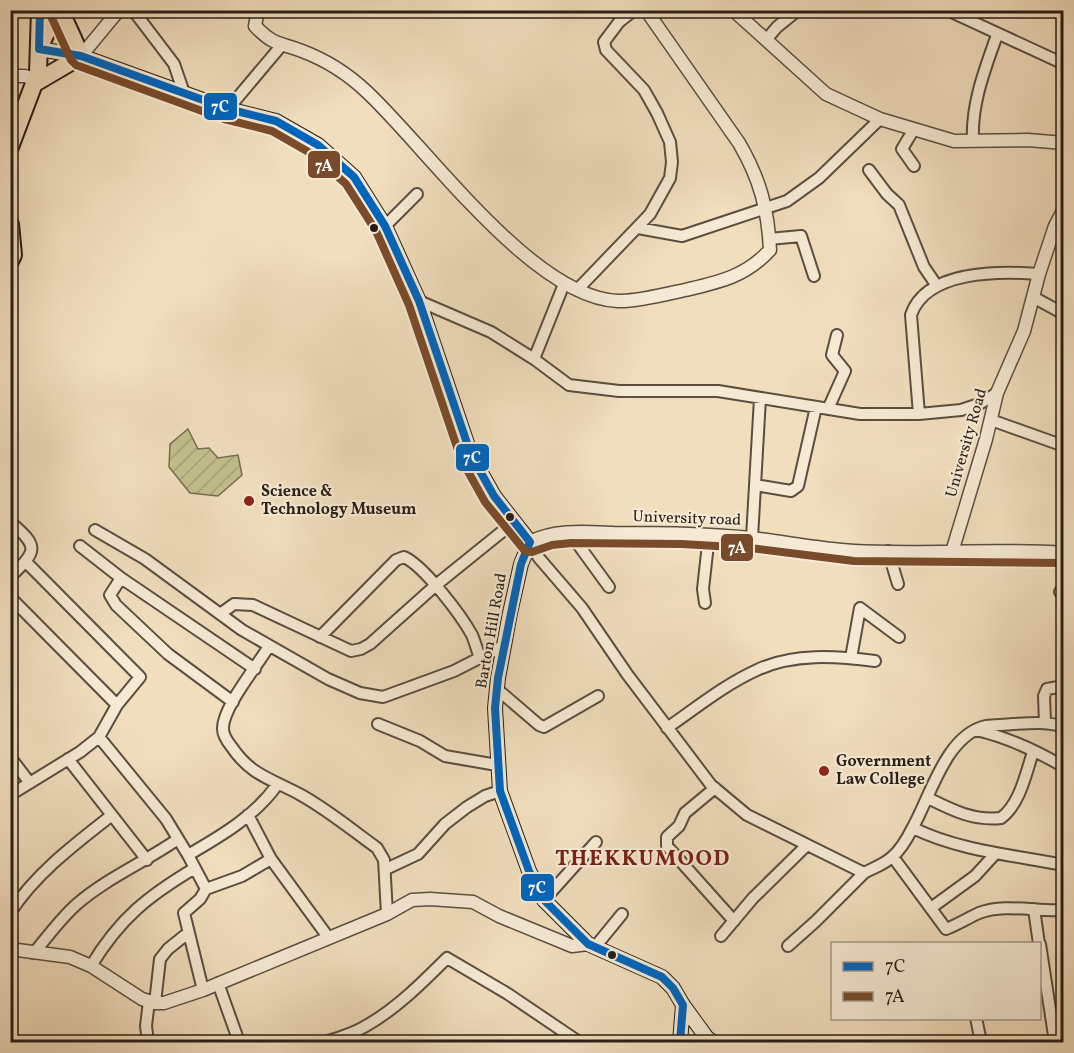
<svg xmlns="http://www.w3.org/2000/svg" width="1074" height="1053" font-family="Vollkorn,serif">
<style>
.garden{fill:url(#garden-furrows);stroke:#756e52;stroke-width:1.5}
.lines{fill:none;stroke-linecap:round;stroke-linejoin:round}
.minor-casing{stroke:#5a4e40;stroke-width:14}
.tertiary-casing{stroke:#5a4e40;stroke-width:15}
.secondary-casing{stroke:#281e17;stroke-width:16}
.primary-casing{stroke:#281e17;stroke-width:20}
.minor{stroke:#f6ead4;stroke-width:10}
.tertiary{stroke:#f6ead4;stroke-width:12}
.secondary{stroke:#f6ead4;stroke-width:14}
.primary{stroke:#f1debd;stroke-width:16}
.bus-1-casing{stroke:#f6ead4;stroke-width:12}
.bus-2-casing{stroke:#f6ead4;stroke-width:12}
.bus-1{stroke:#0065bd;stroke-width:8}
.bus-2{stroke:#7a4b2a;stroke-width:8}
.bus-dot{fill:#281e17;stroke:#f6ead4;stroke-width:2}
.poi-dot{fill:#8f2418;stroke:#f6ead4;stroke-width:2}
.labels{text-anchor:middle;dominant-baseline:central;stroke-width:4.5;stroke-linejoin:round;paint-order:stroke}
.street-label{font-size:16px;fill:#281e17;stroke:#f6ead4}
.poi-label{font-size:16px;font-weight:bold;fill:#281e17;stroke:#f6ead4;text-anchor:start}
.district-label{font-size:22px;font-weight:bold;letter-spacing:1.5px;fill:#7a1f14;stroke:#f6ead4}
.line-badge{stroke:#f6ead4;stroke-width:2}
.badge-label{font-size:16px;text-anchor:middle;font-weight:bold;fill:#fff}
</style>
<defs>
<pattern id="garden-furrows" width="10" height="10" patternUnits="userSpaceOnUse" patternTransform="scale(1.5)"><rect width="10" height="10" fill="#c2bf8c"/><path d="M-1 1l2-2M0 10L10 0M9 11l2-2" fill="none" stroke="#a7a478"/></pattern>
</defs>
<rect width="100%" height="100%" fill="#f1debd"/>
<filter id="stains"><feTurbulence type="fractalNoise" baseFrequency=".00333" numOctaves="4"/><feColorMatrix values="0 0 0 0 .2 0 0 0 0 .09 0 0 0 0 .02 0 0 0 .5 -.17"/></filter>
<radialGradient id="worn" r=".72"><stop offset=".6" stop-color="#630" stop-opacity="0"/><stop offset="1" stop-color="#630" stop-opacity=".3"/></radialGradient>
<!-- garden -->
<path class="garden" d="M188 429 198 449 209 448 218 458 238 455 242 475 218 496 190 493 169 467 170 444Z"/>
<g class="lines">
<!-- minor casing -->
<g class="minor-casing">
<path id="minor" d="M133 10 174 64 184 93
M947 10 1064 64
M766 40 777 27 798 10
M228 109 281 46
M914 129 902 149 914 166
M973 141C971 104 985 69 997 35
M869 170 887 194 899 205 924 267 937 286
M385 226 417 194
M638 228 682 236 787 201 819 178 880 119
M769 239 801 236 814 276
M577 290 650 214 670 178 672 162 670 142 657 113 644 90 606 50 604 42 619 22 634 10
M1033 297 1064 314
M419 301 491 332 534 359 569 385 619 391H718L860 414H919L961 410 979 404 997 393
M534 359 564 284
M828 409 845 371 832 355 837 335
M919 414 911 315C926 270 1000 271 1039 274
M991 420 1064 446
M755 485 791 491 798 486 816 407
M10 522C40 547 37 551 10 577
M95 530 145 559 242 630 328 679 360 693 383 697 454 671 503 646
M569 532 609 587
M752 538 760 398
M530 542 539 558 582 608 627 674 711 785 747 815 864 873C873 868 885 864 892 857 901 850 908 837 913 827 931 795 946 735 986 726 995 725 1004 725 1013 724 1029 723 1048 721 1064 727
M80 546 121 578 255 669
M888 551 898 584
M26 562 140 677 117 705 99 737 166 819 188 855 206 889 200 899 184 913 203 990
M121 578 110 595 116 605 168 654 233 702
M1060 592 1064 586
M10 597 117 705
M705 603 703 589 709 535
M220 614 234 604 253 605 351 651 361 649 370 644 436 585 514 522
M320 637 396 560 404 557C424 566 461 615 472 635 475 642 477 650 480 658
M269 646C258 665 222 708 223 729 223 735 227 741 231 746 251 776 272 779 301 795 328 810 352 830 377 848L384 860 387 914
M851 658 860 608 899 637
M497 689 539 725 544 727 598 696
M1045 723 1044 696 1047 689 1064 686
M378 724 420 741 445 756 497 765
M667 728C696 708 724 685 757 670 793 653 836 656 875 661
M976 730C1006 737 1037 751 1064 767
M10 757 30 783
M68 759 147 860
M715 788 685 813 679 826 667 837V846L734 921
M10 795 80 752 99 737
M928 798C952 810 973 821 1001 818 1020 804 1026 773 1033 752
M248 815 271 859 328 937
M913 828C960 851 1013 855 1064 865
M188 855C221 836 255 816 277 785
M893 857 946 929C957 925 968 918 979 913 1005 903 1037 912 1064 910
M386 869 418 854 445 824 467 807 485 796 500 791
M206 889 242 876 271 859
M544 900 596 842
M931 908 975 876 996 853
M1034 909 1039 944
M10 913C36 873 75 844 112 815
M721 936 753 898 807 845
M1040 944 1055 1042
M788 946 816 921 864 873
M595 947 622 914
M34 953C48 936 61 918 77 904 107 878 145 862 178 839
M91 966C120 918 148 896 195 868
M218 983 239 1042
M155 1003 160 959 168 949 188 933
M976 1018 981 1042
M148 1042 146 1026 149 1001
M325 1042C338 1038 352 1034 364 1027 395 1010 422 983 447 958L508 994 579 1042"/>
</g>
<!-- tertiary casing -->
<g class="tertiary-casing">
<path id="tertiary" d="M258 10 255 26C274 46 279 42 302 51 326 60 348 74 367 92 427 148 533 298 618 301 635 302 667 294 685 290 719 282 745 277 770 250 768 209 760 179 739 143L646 10
M733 10 826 94 880 119 954 141 1028 140 1064 143
M81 56 119 10
M10 76H25L36 80
M530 542C555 529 586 532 614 533 660 533 705 533 751 538 785 542 819 549 854 551 924 555 994 548 1064 553
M952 552 986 439 997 393 1024 331 1039 274 1055 226 1064 209
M10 949 70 957 91 966 142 999 155 1003H164L203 990 387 914 412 900 430 899 473 902 499 916 572 946 588 944"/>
</g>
<!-- secondary casing -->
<g class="secondary-casing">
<path id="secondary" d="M39 49 81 56 228 109 276 121 318 145 354 177 385 226 419 301 471 455 494 496 530 542 521 564 510 613 498 678 495 708 500 791 529 871 544 900 588 944 662 977 673 988 683 1005 707 1038 713 1042
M680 1042 683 1005
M1062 1042H1064"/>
</g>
<!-- primary casing -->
<g class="primary-casing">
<path id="primary" d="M42 42 56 10
M35 83 81 56 60 10
M10 147 38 73 40 10
M10 224 13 255 10 261"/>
</g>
<!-- minor -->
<use href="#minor" class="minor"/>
<!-- tertiary -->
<use href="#tertiary" class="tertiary"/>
<!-- secondary -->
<use href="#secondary" class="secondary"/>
<!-- primary -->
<use href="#primary" class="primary"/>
<!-- bus-1 casing -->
<g class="bus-1-casing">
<path id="bus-1" d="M40 10 39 49 81 56 228 109 276 121 318 145 354 177 385 226 419 301 471 455 494 496 530 542 521 564 498 678 495 708 500 791 529 871 544 900 588 944 662 977 673 988 683 1005 680 1042"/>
</g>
<!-- bus-2 casing -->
<g class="bus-2-casing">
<path id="bus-2" d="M50 14 71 60 76 65 224 119 272 131 312 154 346 184 376 231 409 305 461 459 485 502 525 551 532 552 552 545 571 543 682 544 750 548 854 561 1063 563"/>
</g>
<!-- bus-1 -->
<use href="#bus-1" class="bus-1"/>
<!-- bus-2 -->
<use href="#bus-2" class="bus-2"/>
</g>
<!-- markers -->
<g class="bus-dot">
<circle cx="374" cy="228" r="5"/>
<circle cx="510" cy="517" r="5"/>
<circle cx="612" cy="955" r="5"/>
</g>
<g class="poi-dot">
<circle cx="249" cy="501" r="6"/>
<circle cx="824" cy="771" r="6"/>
</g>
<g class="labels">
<!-- street labels -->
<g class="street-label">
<text transform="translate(967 443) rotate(-74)">University Road</text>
<text transform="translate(687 519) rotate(2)">University road</text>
<text transform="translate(492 631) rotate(-80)">Barton Hill Road</text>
</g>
<!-- poi labels -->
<g class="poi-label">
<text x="261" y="492">Science &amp;<tspan x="261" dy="18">Technology Museum</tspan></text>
<text x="836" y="762">Government<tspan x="836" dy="18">Law College</tspan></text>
</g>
<!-- district labels -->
<g class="district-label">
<text x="643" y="859">THEKKUMOOD</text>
</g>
</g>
<g class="line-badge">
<rect x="203" y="92" width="35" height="29" rx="6" fill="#0065bd"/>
<rect x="307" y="150" width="34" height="29" rx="6" fill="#7a4b2a"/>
<rect x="455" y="443" width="35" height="29" rx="6" fill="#0065bd"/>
<rect x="720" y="533" width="34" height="29" rx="6" fill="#7a4b2a"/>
<rect x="520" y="873" width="35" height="29" rx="6" fill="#0065bd"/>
</g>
<g class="badge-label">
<text x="220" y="112">7C</text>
<text x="324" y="171">7A</text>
<text x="472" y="463">7C</text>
<text x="737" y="553">7A</text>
<text x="537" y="893">7C</text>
</g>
<!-- margin -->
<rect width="1074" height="1053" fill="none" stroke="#f1debd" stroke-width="36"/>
<rect x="12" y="12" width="1050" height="1029" fill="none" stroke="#281e17" stroke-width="3"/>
<rect x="18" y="18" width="1038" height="1017" fill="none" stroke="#281e17" stroke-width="1.5"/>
<!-- legend -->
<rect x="831" y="942" width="210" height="78" fill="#f6ead4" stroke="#a49888" stroke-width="1.5"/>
<rect x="843" y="962" width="30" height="9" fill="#0065bd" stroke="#a49888" stroke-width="1.5"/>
<text x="885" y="972" font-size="18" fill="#281e17">7C</text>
<rect x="843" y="992" width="30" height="9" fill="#7a4b2a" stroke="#a49888" stroke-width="1.5"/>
<text x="885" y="1002" font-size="18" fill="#281e17">7A</text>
<rect width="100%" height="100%" filter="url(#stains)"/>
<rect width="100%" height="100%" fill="url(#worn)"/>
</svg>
